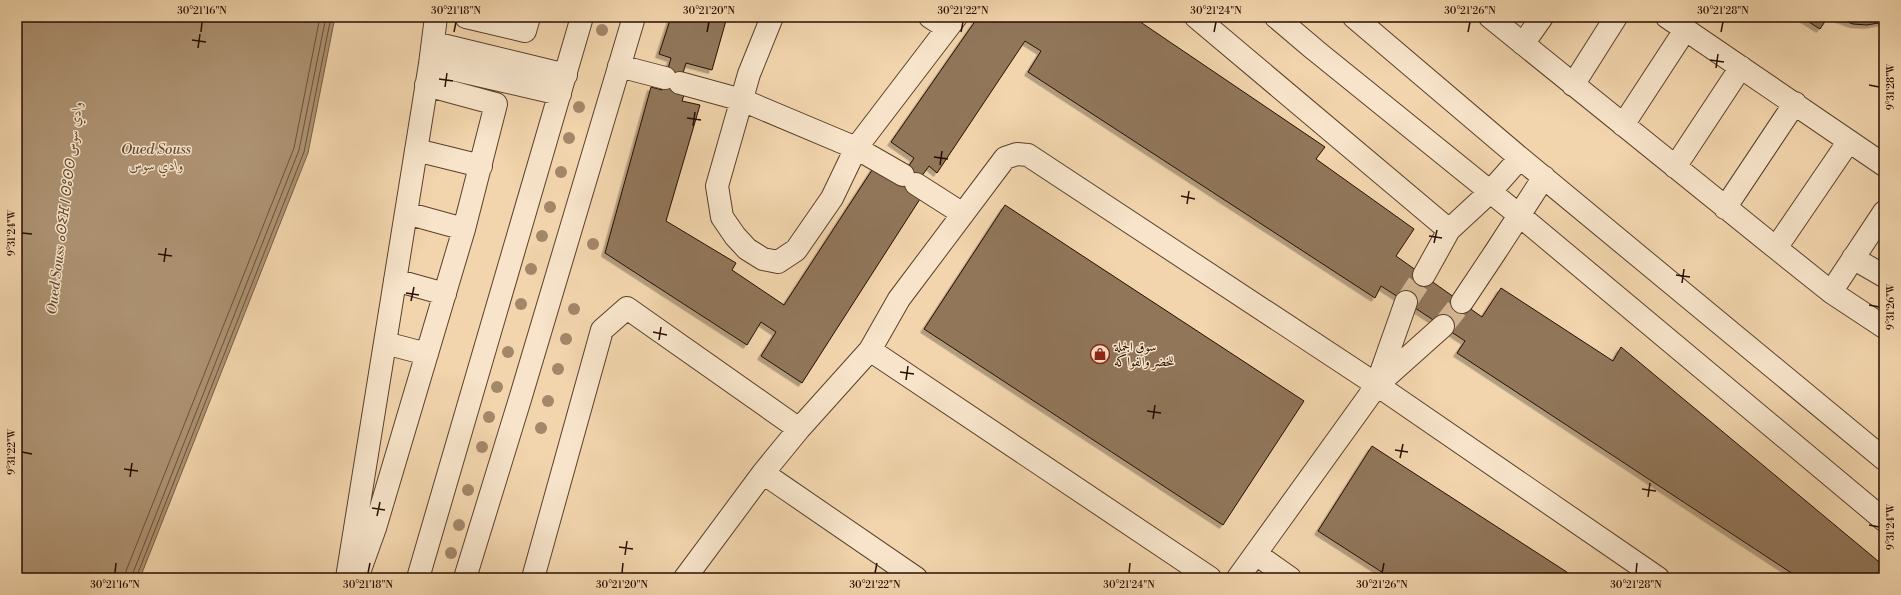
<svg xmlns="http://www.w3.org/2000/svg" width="1901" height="595" font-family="'Libre Bodoni',Amiri,'Noto Sans Tifinagh',serif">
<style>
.water{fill:#ad9272;stroke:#785e44}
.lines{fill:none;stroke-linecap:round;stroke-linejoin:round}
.shore{stroke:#6a5039;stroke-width:1}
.building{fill:#91765a;stroke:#280f00;filter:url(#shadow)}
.minor-tunnel{stroke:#d4b793;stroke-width:22;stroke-dasharray:22 11;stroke-linecap:butt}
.minor-casing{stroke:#5a402b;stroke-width:24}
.minor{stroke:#f7e4ca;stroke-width:22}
.tree{fill:#a38769}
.ticks{fill:none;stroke:#280f00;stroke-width:1.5}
.labels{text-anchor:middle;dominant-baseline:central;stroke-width:3;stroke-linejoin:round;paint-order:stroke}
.poi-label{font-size:13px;fill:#280f00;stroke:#f7e4ca;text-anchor:start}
.water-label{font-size:14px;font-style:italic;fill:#644a33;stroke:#f7e4ca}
.neatline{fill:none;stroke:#280f00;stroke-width:1.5}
.ticks-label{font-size:10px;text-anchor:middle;fill:#280f00}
</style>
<defs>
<filter id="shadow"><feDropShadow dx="-3.5" dy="3.5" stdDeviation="0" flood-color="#0004"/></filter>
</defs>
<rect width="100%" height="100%" fill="#f2d5ad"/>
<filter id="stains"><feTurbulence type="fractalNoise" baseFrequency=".005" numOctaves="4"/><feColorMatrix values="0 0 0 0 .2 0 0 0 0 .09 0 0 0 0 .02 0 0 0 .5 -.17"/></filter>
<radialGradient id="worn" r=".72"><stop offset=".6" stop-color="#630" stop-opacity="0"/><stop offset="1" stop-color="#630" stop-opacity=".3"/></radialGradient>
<!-- water -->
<path class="water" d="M17 17H335L308 153 140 578H17Z"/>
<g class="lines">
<!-- shore -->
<path class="shore" d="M125 578 126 571 294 148 320 17
M131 578 299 150 326 17
M136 578 304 152 331 17"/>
</g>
<!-- building -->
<path class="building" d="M671 17H727L712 70 686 63 677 93 684 95 682 101 700 105 666 221 736 263 732 270 784 305 874 167 903 175 914 158 891 142 978 17H1133L1325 147 1316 159 1414 229 1396 256 1482 317 1501 288 1613 361 1621 347 1884 566V573L1881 578H1799L1457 353 1465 341 1406 302 1381 286 1375 298 1028 72 1041 51 1025 41 937 173 929 166 916 184 920 199 802 383 761 356 776 332 761 322 747 345 605 253 651 87 662 90 671 58 659 54Z
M1801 17H1828L1820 29Z
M1834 17H1884V22L1867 25 1853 24Z
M1005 205 1304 401 1223 525 924 329Z
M1372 446 1576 578H1391L1318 531Z"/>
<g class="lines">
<!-- minor-tunnel -->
<path class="minor-tunnel" d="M1406 302 1424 275
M1443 326 1462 302"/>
<!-- minor casing -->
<g class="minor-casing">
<path id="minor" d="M466 17 525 31 529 17
M772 17 749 74 717 186 722 217 735 236 747 249 763 259 778 262 796 250 832 198 856 148 903 175
M930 17 947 28
M1196 17 1449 230
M1276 17 1315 50 1519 215 1884 520
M1354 17 1520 158 1884 459
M1490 17 1776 248
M1667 17 1884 165
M434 43 566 75
M1523 44 1542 17
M430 64 560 94
M619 66 665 78
M680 83 742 100 856 148 956 17
M1573 85 1616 17
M1623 125 1685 30
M1849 141 1776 248 1831 292 1884 327
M416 150 481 166
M1675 167 1741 67
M916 184 963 214
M1725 208 1795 103
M406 213 464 229
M1853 258 1884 276
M1424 275 1449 230 1490 192 1520 158
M395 280 445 294
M1831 292 1884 212
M1462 302 1496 251 1544 177
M385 343 427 354
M870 350 1210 578
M1377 384 1406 302
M763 473 916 578
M1256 554 1290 578
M347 578 430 64 436 17
M357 578 375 528 464 229 496 104 426 85
M418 578 582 17
M465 578 521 396 634 17
M533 578 602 330 627 308 799 429
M685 578 763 473 799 429 870 350 899 299 1005 158 1017 154 1028 155 1377 385 1658 578
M1238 578 1377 385 1443 326"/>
</g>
<!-- minor -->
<use href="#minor" class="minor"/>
</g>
<!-- trees -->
<g class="tree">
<circle cx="602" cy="30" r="6"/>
<circle cx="579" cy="107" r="6"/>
<circle cx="569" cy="138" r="6"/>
<circle cx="561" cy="172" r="6"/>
<circle cx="550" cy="207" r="6"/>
<circle cx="542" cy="236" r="6"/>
<circle cx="593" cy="244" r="6"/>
<circle cx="531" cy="269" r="6"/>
<circle cx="521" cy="304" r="6"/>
<circle cx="574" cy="309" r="6"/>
<circle cx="566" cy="339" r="6"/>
<circle cx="508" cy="352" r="6"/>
<circle cx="558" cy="369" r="6"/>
<circle cx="497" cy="387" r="6"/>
<circle cx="548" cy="401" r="6"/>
<circle cx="489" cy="417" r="6"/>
<circle cx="541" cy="428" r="6"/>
<circle cx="482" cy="447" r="6"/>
<circle cx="468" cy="490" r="6"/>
<circle cx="459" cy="525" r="6"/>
<circle cx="451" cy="553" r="6"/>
</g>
<!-- ticks -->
<path class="ticks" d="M201 32 202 22M454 32 456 22M707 32 709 22M961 32 963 22M1214 32 1216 22M1468 32 1470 22M1721 32 1723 22M192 40 206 42M198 48 200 34M1710 60 1724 62M1716 68 1718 54M439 79 453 81M1869 85 1879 87M445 87 447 73M687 118 701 120M693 126 695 112M934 157 948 159M940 165 942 151M1181 196 1195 199M1187 204 1189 191M22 233 32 234M1429 236 1442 238M1434 243 1437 230M158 254 172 256M164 262 166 248M1676 275 1690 277M1682 283 1684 269M406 293 419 295M411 301 414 287M1869 305 1879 307M653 332 667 335M659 340 661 327M900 372 914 374M906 380 908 366M1147 411 1161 413M1153 419 1155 405M1395 450 1408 452M22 452 32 454M1400 458 1403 444M124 469 138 471M130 477 132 463M1642 489 1656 491M1648 497 1650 483M372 508 385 510M377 516 380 502M1869 525 1879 527M619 547 633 549M625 555 627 541M115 573 116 563M368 573 370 563M622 573 623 563M875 573 877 563M1129 573 1130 563M1382 573 1384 563M1636 573 1637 563"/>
<!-- icons -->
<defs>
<g id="shop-ring" transform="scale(1)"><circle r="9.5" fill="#f7e4ca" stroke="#8f2418" stroke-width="1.5"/><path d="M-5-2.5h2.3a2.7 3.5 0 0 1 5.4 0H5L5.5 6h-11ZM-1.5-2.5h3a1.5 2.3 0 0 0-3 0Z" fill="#8f2418"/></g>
</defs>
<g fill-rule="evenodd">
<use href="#shop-ring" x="1100" y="354"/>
</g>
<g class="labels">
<!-- poi labels -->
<g class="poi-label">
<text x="1114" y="347">سوق الجملة<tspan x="1114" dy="15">للخضر والفواكه</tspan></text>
</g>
<!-- water labels -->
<g class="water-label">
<text x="156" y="150">Oued Souss<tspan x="156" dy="16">وادي سوس</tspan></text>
<text transform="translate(65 208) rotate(-83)">Oued Souss ⴰⵙⵉⴼ ⵏ ⵙⵓⵙⵙ وادي سوس</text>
</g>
</g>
<!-- margin -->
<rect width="1901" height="595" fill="none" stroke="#f2d5ad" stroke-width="44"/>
<rect x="22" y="22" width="1857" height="551" class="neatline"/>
<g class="ticks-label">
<text x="202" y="14">30°21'16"N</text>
<text x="456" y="14">30°21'18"N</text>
<text x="709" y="14">30°21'20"N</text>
<text x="963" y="14">30°21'22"N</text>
<text x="1216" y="14">30°21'24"N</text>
<text x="1470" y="14">30°21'26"N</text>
<text x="1723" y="14">30°21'28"N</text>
<text transform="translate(1890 87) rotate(-90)" y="4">9°31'28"W</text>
<text transform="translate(11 233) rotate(-90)" y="4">9°31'24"W</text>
<text transform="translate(1890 307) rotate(-90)" y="4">9°31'26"W</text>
<text transform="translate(11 452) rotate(-90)" y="4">9°31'22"W</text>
<text transform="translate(1890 527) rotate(-90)" y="4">9°31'24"W</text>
<text x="115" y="588">30°21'16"N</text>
<text x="368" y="588">30°21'18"N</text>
<text x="622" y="588">30°21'20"N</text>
<text x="875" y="588">30°21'22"N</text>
<text x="1129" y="588">30°21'24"N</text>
<text x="1382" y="588">30°21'26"N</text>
<text x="1636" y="588">30°21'28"N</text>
</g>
<rect width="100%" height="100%" filter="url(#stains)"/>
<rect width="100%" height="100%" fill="url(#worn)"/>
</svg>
